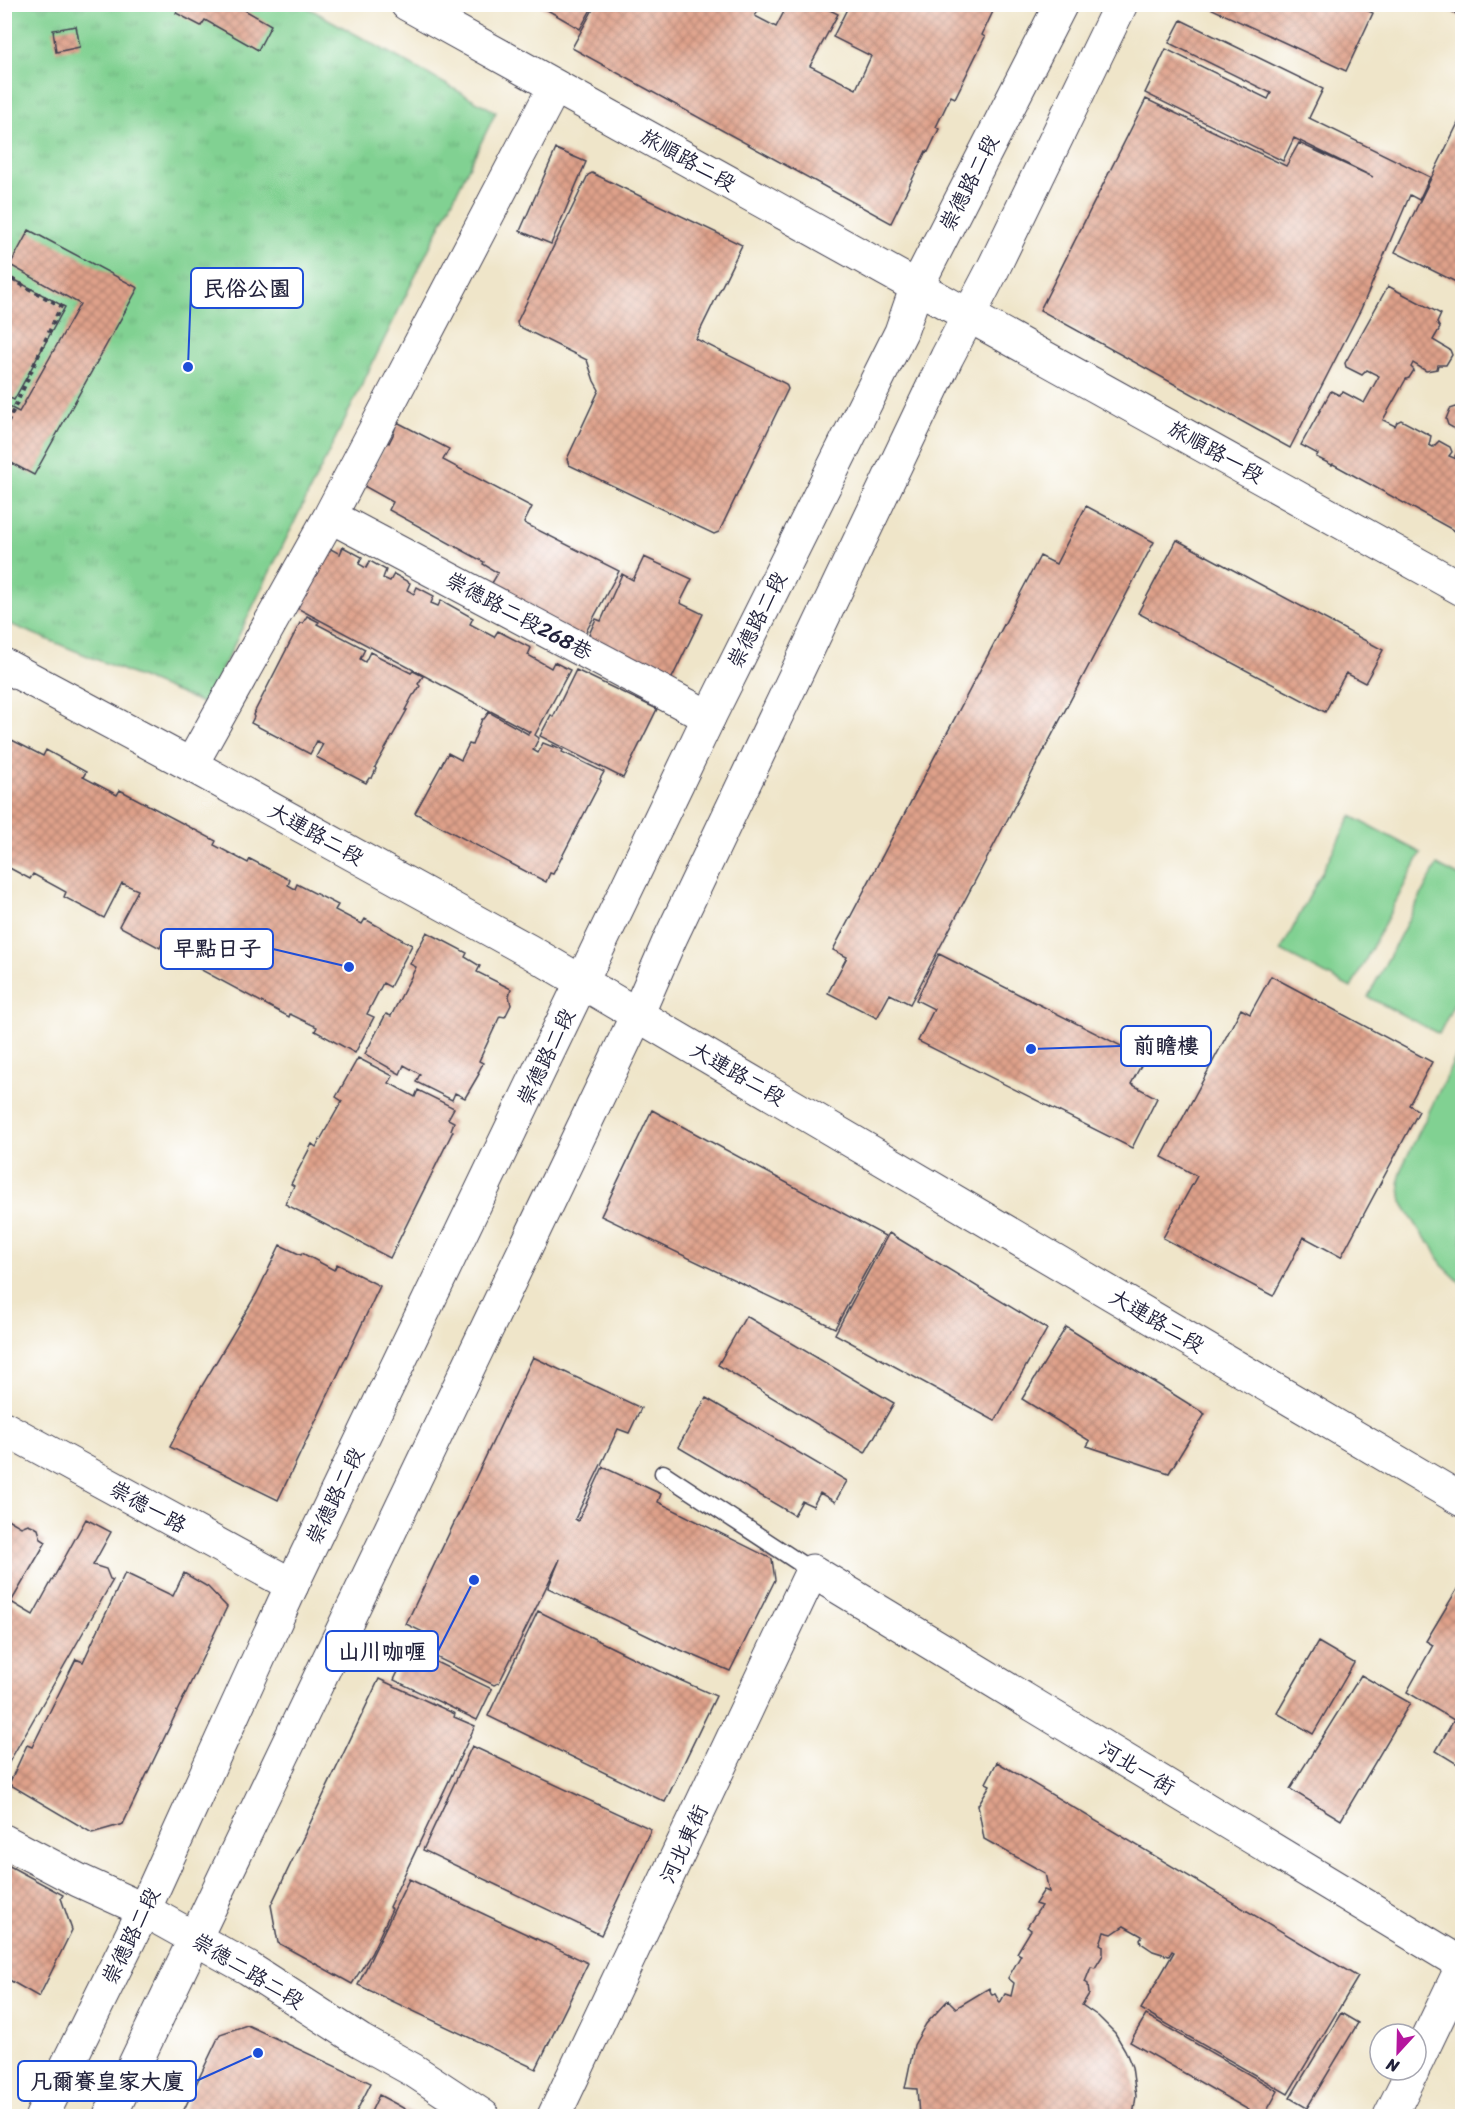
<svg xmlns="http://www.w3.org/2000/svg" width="1467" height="2121" font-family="Sriracha,'LXGW WenKai TC',sans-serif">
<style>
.grass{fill:url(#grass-tufts);stroke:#527a66;stroke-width:1.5}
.garden{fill:#81d192;stroke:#527a66;stroke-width:1.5}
.building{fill:url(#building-cross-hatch)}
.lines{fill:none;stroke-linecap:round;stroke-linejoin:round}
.service-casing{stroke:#413f50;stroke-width:19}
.minor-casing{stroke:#413f50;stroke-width:35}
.secondary-casing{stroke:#413f50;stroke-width:35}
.path{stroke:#413f50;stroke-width:4;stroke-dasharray:4.5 4.5;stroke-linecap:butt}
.service{stroke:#fff;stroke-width:16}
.minor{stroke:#fff;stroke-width:33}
.secondary{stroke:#fff;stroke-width:33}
.labels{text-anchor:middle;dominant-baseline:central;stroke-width:4.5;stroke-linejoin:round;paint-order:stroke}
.street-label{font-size:21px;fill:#22223b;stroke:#fff}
.leader{fill:none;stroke:#1d4ed8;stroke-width:2}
.callout-dot{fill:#1d4ed8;stroke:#fff;stroke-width:2}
.callout{fill:#fff;stroke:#1d4ed8;stroke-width:2}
.callout-label{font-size:22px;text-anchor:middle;font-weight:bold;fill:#22223b}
</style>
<defs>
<pattern id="grass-tufts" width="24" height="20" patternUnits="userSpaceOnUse" patternTransform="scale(1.5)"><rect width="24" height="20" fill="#81d192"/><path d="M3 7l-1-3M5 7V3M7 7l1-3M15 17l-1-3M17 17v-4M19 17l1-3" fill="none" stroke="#6fb37f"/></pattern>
<pattern id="building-cross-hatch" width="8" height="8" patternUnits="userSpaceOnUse" patternTransform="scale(1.5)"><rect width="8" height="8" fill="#dfa18a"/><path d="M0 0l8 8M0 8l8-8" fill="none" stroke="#b48372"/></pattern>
</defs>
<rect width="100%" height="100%" fill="#fff"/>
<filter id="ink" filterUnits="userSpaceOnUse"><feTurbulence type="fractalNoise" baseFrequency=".0167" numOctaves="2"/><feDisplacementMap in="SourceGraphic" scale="12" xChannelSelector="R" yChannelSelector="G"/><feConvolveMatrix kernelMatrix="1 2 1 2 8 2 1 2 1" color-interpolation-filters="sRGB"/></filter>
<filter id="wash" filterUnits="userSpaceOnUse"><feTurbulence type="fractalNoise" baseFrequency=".008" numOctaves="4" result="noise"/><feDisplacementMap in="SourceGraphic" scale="24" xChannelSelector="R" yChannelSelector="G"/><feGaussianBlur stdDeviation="1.35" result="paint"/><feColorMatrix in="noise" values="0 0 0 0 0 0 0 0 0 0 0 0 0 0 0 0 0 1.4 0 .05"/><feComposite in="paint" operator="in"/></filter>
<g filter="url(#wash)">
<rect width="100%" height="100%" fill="#efe5c9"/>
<!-- grass -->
<path class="grass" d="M4 5H303L496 112 205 704 5 622Z"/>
<!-- garden -->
<path class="garden" d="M1351 816 1421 853 1351 988 1281 951Z
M1437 865 1462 878V988L1439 1034 1368 997Z
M1462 1044V1284L1442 1265 1432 1245 1423 1236 1402 1202 1399 1180 1404 1163Z"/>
<g id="blocks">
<!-- building -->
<path class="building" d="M181 4H234L271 25 258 50 205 20 201 26 176 13Z
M537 4H594L580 29Z
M596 4H762L755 16 776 27 788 4H818L838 14 810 66 856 89 871 56 833 37 849 5H996L982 35 985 37 955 98 951 96 936 127 939 129 928 152 926 151 891 223 572 48Z
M1212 4H1354L1373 13 1346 71 1210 8Z
M1435 4H1462V17Z
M1181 20 1323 89 1309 118 1430 177 1419 200 1410 195 1361 309 1290 448 1040 310 1146 99 1286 166 1299 143 1373 177 1294 138 1283 161 1145 93 1166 49 1268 99 1271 93 1169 43Z
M76 26 80 47 56 52 53 30Z
M1462 115V285L1395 252Z
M556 149 586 162 551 244 520 231Z
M592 173 742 245 696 339 786 384 788 389 719 532 714 534 569 465 567 459 599 390 594 381 587 360 518 326 517 322 588 175Z
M29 230 138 288 34 475 4 459V404L19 412 80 304 10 265Z
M4 274 65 307 14 400 4 395Z
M1388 286 1441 314 1437 323 1440 328 1433 340 1450 350 1452 355 1446 365H1438L1437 369 1426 371 1413 363 1411 367 1414 370 1409 378 1406 379 1383 420 1395 426 1397 422 1401 420 1431 436 1429 445 1433 447 1439 441 1450 447 1452 452 1449 456 1459 460 1455 456 1462 440V535L1333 464 1332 465 1316 457 1318 454 1301 445 1331 391 1339 395 1343 392 1364 403 1379 376 1367 370 1362 375 1346 367 1345 363Z
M1462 404V433L1448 425 1446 419 1450 409 1456 407 1460 409Z
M397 422 449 449 443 460 532 507 524 523 619 571 582 639 489 588 498 573 483 564 484 562 389 510 393 502 364 486 387 441 389 443 393 435Z
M1086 506 1154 542 910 1004 890 994 877 1018 828 993 847 957 833 950 1040 556 1056 564Z
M1177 540 1383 650 1365 683 1346 673 1325 712 1138 613Z
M343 547 362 557 359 564 366 568 370 561 386 570 383 578 390 581 394 574 410 583 407 590 414 594 417 587 434 596 431 603 438 606 441 600 473 618 470 624 494 637 498 631 531 648 528 655 551 668 554 662 570 670 535 735 539 738 533 750 538 753 543 743 553 747V745L563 750 562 752 604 772 600 779 601 781 553 874 550 873 546 882 415 813 448 753 461 760 469 744 472 745 482 719H484L489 712 528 734 530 732 297 608 329 548 340 554Z
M644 557 692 579 680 603 703 614 670 682 586 641 596 619 601 621 622 574 633 580Z
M307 616 319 622 317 624 365 649 360 659 365 662 370 652 411 673 413 671 423 676 418 684 420 686 415 694 413 695 405 710H407L375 767 376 769 372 778H369L366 783 316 757 323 744 317 741 310 754 251 723 254 717 253 715 300 623H303Z
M576 670 657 709 623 778 540 736 551 715 553 717Z
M4 736 43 756 46 750 86 772 83 777 117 795 120 790 216 841 214 845 248 863 250 859 290 880 288 885 295 889 297 884 338 905 335 910 362 924 365 919 412 945 390 987 383 983 367 1014 374 1017 355 1053 315 1031 317 1027 290 1014 289 1017 194 966 196 960 162 943 160 948 119 926 138 890 122 883 104 918 64 897 66 892 33 874 30 879 4 865Z
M427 932 467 953 465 957 480 966 477 972 511 989 509 996 511 1005 505 1017 500 1016 479 1061 483 1063 478 1073 479 1074 465 1098 455 1093 452 1100 416 1082 420 1074 404 1065 400 1074 365 1054 386 1014 391 1016 416 967 410 964Z
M939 954 1145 1058 1131 1084 1157 1098 1132 1148 918 1041 934 1009 916 1000Z
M1271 976 1432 1062 1409 1105 1419 1111 1341 1257 1304 1237 1273 1296 1163 1238 1197 1176 1162 1157 1241 1009 1250 1014Z
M358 1058 393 1076 389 1083 415 1097 418 1090 454 1108 448 1119 454 1122 451 1130 453 1131 390 1258 285 1204 294 1186 291 1184 312 1144 316 1147 342 1101 336 1097Z
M652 1110 885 1236 835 1328 601 1216Z
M889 1233 1047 1329 995 1421 835 1334Z
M280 1245 301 1255 302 1253 334 1270 337 1264 380 1286 278 1500 170 1447 193 1401 257 1293Z
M746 1316 894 1403 865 1453 718 1365Z
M1066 1327 1205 1414 1169 1473 1087 1446 1090 1441 1022 1399Z
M533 1357 641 1408 629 1433 618 1429 575 1519 578 1521 603 1467 661 1494 658 1502 772 1559 775 1580 730 1671 676 1648 675 1649 548 1588 560 1559 499 1683 494 1685 419 1649 427 1634 406 1624Z
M706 1398 847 1481 835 1502 820 1493 813 1506 802 1501 794 1515 678 1447Z
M4 1517 21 1527 28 1524 33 1526 38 1529 41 1539 46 1542 11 1602 33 1615 86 1519 111 1532 93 1565 106 1569 110 1579 113 1580 4 1771Z
M125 1573 173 1596 184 1573 208 1587 227 1607 123 1824 92 1833 9 1784 27 1745 32 1747 76 1659 83 1662Z
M1462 1581V1767L1436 1751 1454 1720 1407 1692 1433 1645 1426 1641Z
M538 1611 664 1673 716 1696 665 1802 488 1716Z
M1318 1642 1354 1663 1313 1734 1277 1713Z
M409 1649 492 1689 477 1720 394 1680Z
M1361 1675 1410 1703 1341 1820 1290 1789Z
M379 1679 455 1714 454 1717 475 1726 389 1907 392 1909 371 1954 352 1984 278 1943 271 1905Z
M472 1746 651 1829 601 1935 423 1850Z
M997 1762 1358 1977 1288 2094 1141 2009 1174 1952 1172 1951 1169 1956 1153 1951 1141 1943 1140 1939 1142 1936 1124 1926 1112 1934 1104 1932 1100 1944 1103 1946V1955L1095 1968 1091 1967 1085 1982 1088 1984 1089 1994 1082 2005 1098 2016 1115 2033 1125 2050 1132 2067 1136 2096 1133 2116H919L917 2089 905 2088 914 2045 926 2024 948 2000 956 2008 989 1988 992 1995 995 1994 1000 2003 1005 1994 1011 1996 1014 1983 1008 1978 1021 1955 1017 1953 1031 1930 1027 1927 1041 1906 1035 1904 1044 1890 1049 1892 1045 1873 984 1839 978 1805 990 1785 986 1783Z
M4 1863 63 1895 61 1898 72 1930 39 1997 4 1977Z
M409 1879 588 1963 536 2069 358 1985Z
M1341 2013 1358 2023 1307 2108 1290 2098Z
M1146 2015 1278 2091 1264 2116H1259L1130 2042Z
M247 2025 371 2083 354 2116H181L220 2034Z
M379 2095 396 2104 417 2116H369Z"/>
</g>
</g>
<g filter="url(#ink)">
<use href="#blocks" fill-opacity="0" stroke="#413f50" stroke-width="1.5"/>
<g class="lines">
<!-- service casing -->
<g class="service-casing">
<path id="service" d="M663 1473 812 1571"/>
</g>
<!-- minor casing -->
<g class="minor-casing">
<path id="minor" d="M407 4 1462 589
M330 516 709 717
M4 665 191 765 529 951 1462 1500
M191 765 330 516 555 86
M4 1428 292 1585
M4 1841 78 1880 144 1910 248 1968 361 2041 413 2070 483 2116
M1416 2063 1462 1967
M554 2116 812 1571 1462 1964
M1390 2116 1413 2070"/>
</g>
<!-- secondary casing -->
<g class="secondary-casing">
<path id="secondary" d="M42 2116 144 1910 292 1585 709 717 901 332 917 286 1061 4
M110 2116 637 1015 670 939 947 357 993 269 1121 4"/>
</g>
<!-- path -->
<path class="path" d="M4 275 61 306 8 422 4 420"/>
<!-- service -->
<use href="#service" class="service"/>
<!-- minor -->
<use href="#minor" class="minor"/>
<!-- secondary -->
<use href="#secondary" class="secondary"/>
</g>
</g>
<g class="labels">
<!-- street labels -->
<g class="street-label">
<text transform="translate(688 160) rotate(29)">旅順路二段</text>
<text transform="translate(969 183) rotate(-63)">崇德路二段</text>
<text transform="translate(1216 452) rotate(29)">旅順路一段</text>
<text transform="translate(519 616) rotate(28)">崇德路二段268巷</text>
<text transform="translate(757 620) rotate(-63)">崇德路二段</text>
<text transform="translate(316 834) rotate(29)">大連路二段</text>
<text transform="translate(546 1057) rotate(-64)">崇德路二段</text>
<text transform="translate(738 1074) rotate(30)">大連路二段</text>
<text transform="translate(1157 1321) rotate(30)">大連路二段</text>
<text transform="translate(335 1496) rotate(-64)">崇德路二段</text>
<text transform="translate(148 1507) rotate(29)">崇德一路</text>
<text transform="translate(1137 1768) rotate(31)">河北一街</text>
<text transform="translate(684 1844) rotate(-65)">河北東街</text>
<text transform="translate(131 1936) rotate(-64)">崇德路二段</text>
<text transform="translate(248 1971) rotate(31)">崇德二路二段</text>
</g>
</g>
<!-- callouts -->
<path class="leader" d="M188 367L191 288M349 967L273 949M1031 1049L1121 1046M474 1580L438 1651M258 2053L196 2081"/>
<g class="callout-dot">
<circle cx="188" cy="367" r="6"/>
<circle cx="349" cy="967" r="6"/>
<circle cx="1031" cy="1049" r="6"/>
<circle cx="474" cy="1580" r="6"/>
<circle cx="258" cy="2053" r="6"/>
</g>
<g class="callout">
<rect x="191" y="268" width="112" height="40" rx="6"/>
<rect x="161" y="929" width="112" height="40" rx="6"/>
<rect x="1121" y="1026" width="90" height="40" rx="6"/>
<rect x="326" y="1631" width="112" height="40" rx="6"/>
<rect x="18" y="2061" width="178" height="40" rx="6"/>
</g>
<g class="callout-label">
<text x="247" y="296">民俗公園</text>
<text x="217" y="956">早點日子</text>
<text x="1166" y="1053">前瞻樓</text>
<text x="382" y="1659">山川咖喱</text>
<text x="107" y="2089">凡爾賽皇家大廈</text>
</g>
<!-- margin -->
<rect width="1467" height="2121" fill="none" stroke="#fff" stroke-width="24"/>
<!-- north arrow -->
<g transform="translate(1398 2052) rotate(202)"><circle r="28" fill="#ffffff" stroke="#a7a7b1" stroke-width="1.5"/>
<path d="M0-4.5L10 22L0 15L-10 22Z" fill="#b5179e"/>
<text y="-9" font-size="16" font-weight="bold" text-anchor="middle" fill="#22223b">N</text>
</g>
</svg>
